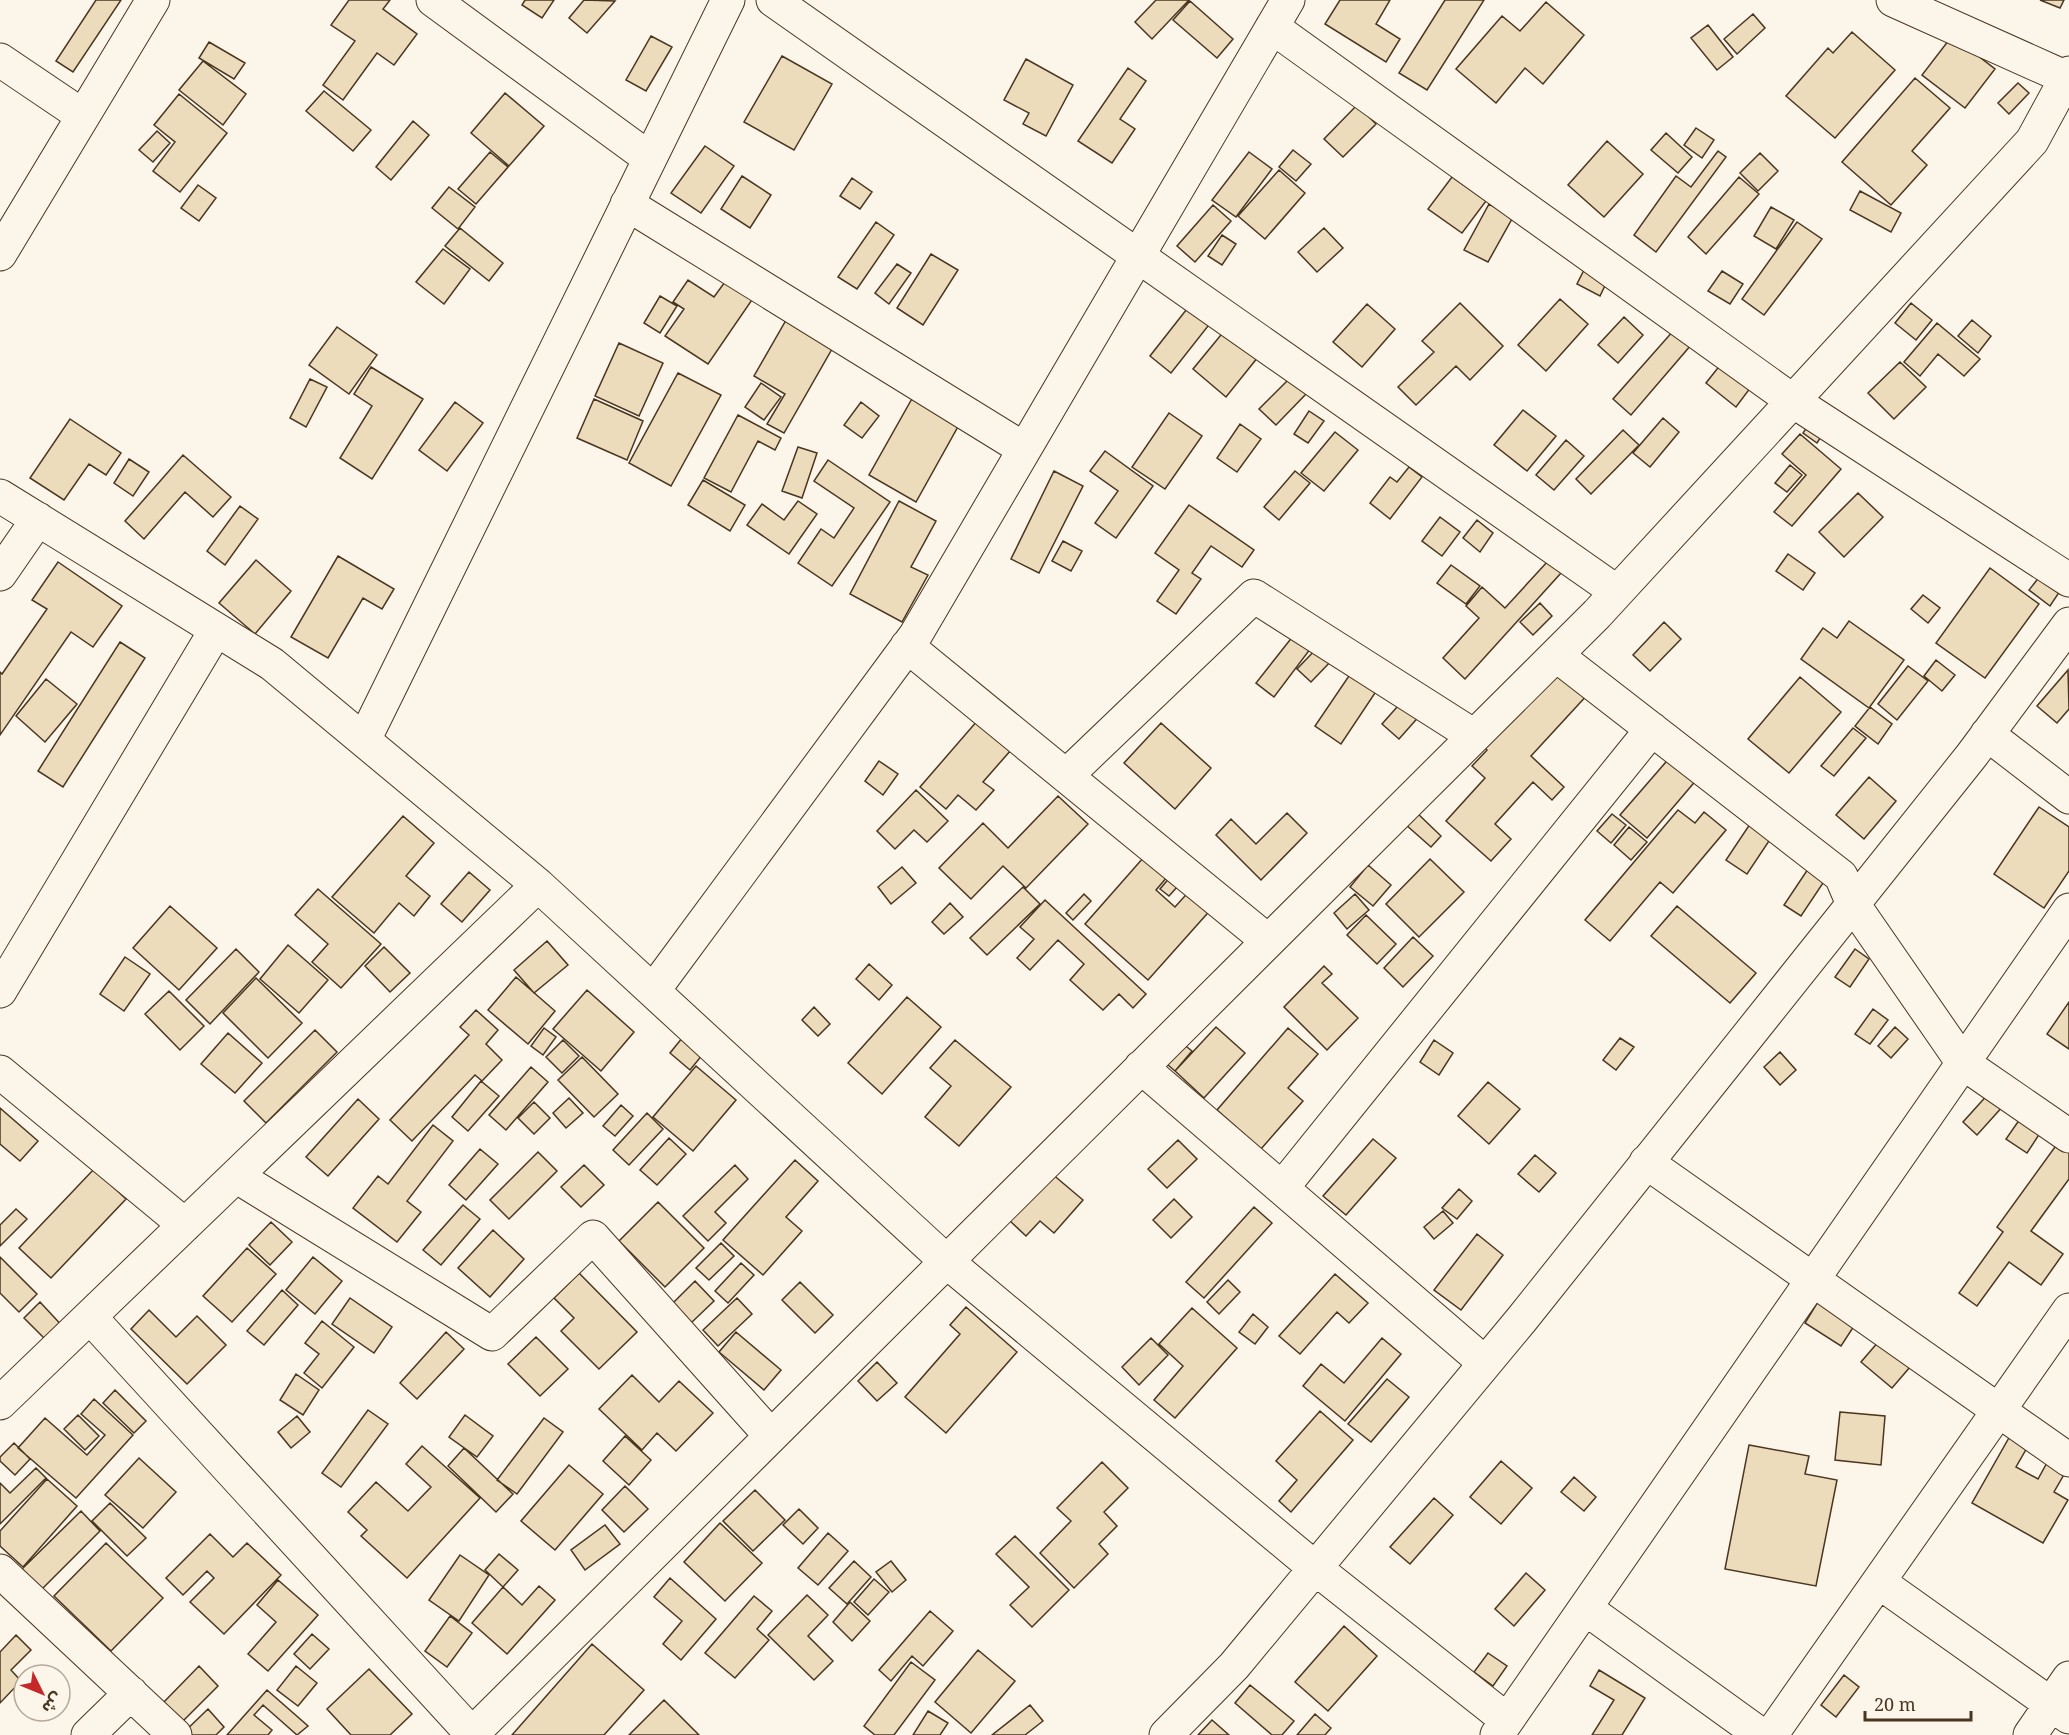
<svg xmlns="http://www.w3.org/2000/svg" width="2069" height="1735" font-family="'Noto Serif','Noto Sans Arabic',serif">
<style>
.building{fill:#ecdcbc;stroke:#4a3520;stroke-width:1.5}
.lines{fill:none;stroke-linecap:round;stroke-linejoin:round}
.minor-casing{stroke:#4a3520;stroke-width:35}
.minor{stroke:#fbf6e9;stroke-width:33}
</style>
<rect width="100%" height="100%" fill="#fbf6e9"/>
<!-- building -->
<path class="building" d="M96 0H121L73 72 56 61Z
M349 0H390L383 9 417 34 394 65 377 53 343 100 323 85 355 41 331 25Z
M525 0H554L542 18 522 5Z
M584 0 615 1 587 33 569 18Z
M1156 0H1189L1152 39 1135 22Z
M1340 0H1390L1376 24 1400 39 1386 62 1325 24Z
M1445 0H1484L1427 90 1399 73Z
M2040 0H2064L2060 8Z
M1190 1 1233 39 1217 58 1173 20Z
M1546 2 1584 35 1543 84 1525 68 1496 103 1456 69 1502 16 1520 31Z
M1753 14 1765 28 1737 54 1724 39Z
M1708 25 1733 57 1717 70 1691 38Z
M1852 32 1895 70 1835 138 1786 96 1828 48 1833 53Z
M651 36 672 47 646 91 626 80Z
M1952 36 1995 69 1965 108 1922 75Z
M209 42 245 63 234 79 199 58Z
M782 56 832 84 794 150 744 122Z
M1026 59 1073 85 1046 136 1023 124 1029 113 1004 100Z
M203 61 246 94 223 125 179 90Z
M1128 68 1146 81 1120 119 1135 129 1112 163 1078 141Z
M1915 78 1950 108 1912 151 1927 165 1891 205 1842 162Z
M2018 83 2029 93 2009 114 1998 103Z
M324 91 371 130 353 151 306 111Z
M505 93 544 126 509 166 471 133Z
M179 94 227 133 180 192 153 171 175 142 154 125Z
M1357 105 1376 124 1343 157 1324 139Z
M413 121 429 135 391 180 376 167Z
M1696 128 1714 140 1702 158 1684 145Z
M157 131 170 143 153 162 139 150Z
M1666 133 1692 157 1678 173 1651 150Z
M1607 141 1643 174 1604 217 1568 185Z
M705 146 734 166 701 213 671 193Z
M1293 150 1311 164 1296 181 1279 167Z
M1718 151 1726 157 1656 252 1634 235 1676 176 1691 187Z
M490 152 508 167 476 204 458 189Z
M1249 152 1272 169 1236 217 1212 200Z
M1760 153 1778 171 1758 191 1740 173Z
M1279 170 1305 193 1265 239 1238 216Z
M742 176 771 195 750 228 721 209Z
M1452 177 1486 201 1462 233 1428 209Z
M1739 177 1759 194 1706 254 1688 237Z
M852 178 872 192 860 209 840 196Z
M198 185 216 198 199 221 181 208Z
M449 187 475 207 458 229 432 208Z
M1860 191 1901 213 1891 232 1850 210Z
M1489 204 1513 217 1488 262 1464 250Z
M1213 205 1231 221 1195 262 1177 246Z
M1771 207 1794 220 1776 249 1754 236Z
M876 222 894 235 857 289 838 277Z
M1797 222 1822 239 1764 315 1742 299Z
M460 228 503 263 489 281 445 246Z
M1324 228 1343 248 1317 272 1298 252Z
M1222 235 1236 244 1222 265 1208 256Z
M443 249 470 269 444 304 416 282Z
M931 254 958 270 923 325 897 308Z
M897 264 911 273 889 304 875 293Z
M1587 264 1610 275 1600 296 1577 284Z
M1722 271 1743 284 1730 304 1708 291Z
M730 275 756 294 708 364 665 336 684 309 673 302 688 280 714 297Z
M660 296 677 306 660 333 644 323Z
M1560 299 1588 324 1546 371 1518 345Z
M1460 303 1503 346 1470 380 1456 366 1416 405 1398 387 1434 352 1422 341Z
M1911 303 1932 320 1916 340 1895 323Z
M1367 304 1395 329 1362 367 1333 342Z
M1190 305 1212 321 1171 373 1150 356Z
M789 315 836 342 784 433 767 424 785 394 754 376Z
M1624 317 1643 335 1618 363 1598 345Z
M1972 320 1991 336 1978 353 1958 336Z
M1937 323 1980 359 1964 376 1938 354 1920 376 1904 362Z
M337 327 377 355 349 394 309 365Z
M1225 330 1258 357 1226 397 1193 369Z
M1674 330 1691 345 1631 415 1613 399Z
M619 343 663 363 639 416 595 396Z
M1900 362 1926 387 1894 419 1868 393Z
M1721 364 1751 387 1736 407 1706 383Z
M371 367 423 399 372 479 340 458 372 406 354 394Z
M678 373 721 395 671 486 629 463Z
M1290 378 1306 394 1276 425 1259 409Z
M310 379 327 387 306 427 290 418Z
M761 383 781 397 764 420 745 407Z
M918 388 965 414 916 502 869 475Z
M594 399 643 421 627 460 577 438Z
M455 402 483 423 447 471 419 450Z
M861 402 879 416 862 438 844 425Z
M1523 410 1556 436 1527 471 1494 445Z
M1309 411 1324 421 1308 443 1294 434Z
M1817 412 1831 421 1817 443 1803 433Z
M1169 413 1202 436 1165 489 1132 467Z
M738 415 781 438 775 450 758 441 731 492 704 478Z
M1663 418 1679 432 1650 467 1633 453Z
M70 419 121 453 106 475 89 464 64 500 30 478Z
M1240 424 1261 439 1237 472 1217 458Z
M1623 430 1639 445 1591 494 1576 479Z
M1335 432 1358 450 1324 491 1301 473Z
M1800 434 1841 469 1792 526 1774 512 1806 475 1782 454Z
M1566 440 1584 456 1554 490 1536 475Z
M798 447 817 453 802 498 782 491Z
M1105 451 1153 486 1116 538 1095 523 1118 491 1090 471Z
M183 455 231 497 213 517 185 492 144 539 125 521Z
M129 459 149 472 133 496 114 483Z
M828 460 890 502 832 586 798 563 821 529 834 538 854 508 814 481Z
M1790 465 1802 475 1787 492 1775 483Z
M1409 467 1422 477 1390 519 1370 503 1390 477 1397 482Z
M1054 471 1083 486 1039 573 1011 559Z
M1295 471 1310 483 1279 520 1264 507Z
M703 480 745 505 730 531 688 505Z
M1858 493 1883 517 1844 557 1819 532Z
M798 501 817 514 789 554 747 525 762 504 784 520Z
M899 501 936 521 911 567 928 575 902 622 850 594Z
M1189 505 1254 550 1242 567 1211 546 1192 573 1201 579 1176 614 1157 601 1179 570 1155 553Z
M240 506 258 519 225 565 207 551Z
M1440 517 1460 532 1442 556 1422 541Z
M1477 520 1493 533 1480 552 1463 538Z
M1063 541 1082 551 1071 571 1052 561Z
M1788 554 1815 573 1803 590 1776 571Z
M338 556 394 589 382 609 363 598 328 658 291 637Z
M256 560 291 591 255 634 219 603Z
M1548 561 1561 573 1465 679 1443 658 1479 618 1466 606 1482 587 1505 608Z
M58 562 122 606 93 647 71 632 0 735V672L2 674 47 609 32 600Z
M1451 565 1480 586 1466 604 1437 583Z
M1990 568 2039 604 1985 678 1936 643Z
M2040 576 2060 591 2050 606 2029 590Z
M1923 595 1940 608 1928 623 1911 609Z
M1540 603 1552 616 1533 635 1520 622Z
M1849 621 1904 660 1869 708 1801 659 1823 628 1837 638Z
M1664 622 1681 639 1650 671 1633 655Z
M1297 631 1314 644 1274 697 1256 683Z
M120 642 145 658 63 787 38 771Z
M1319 646 1333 659 1311 682 1297 669Z
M1936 660 1955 675 1942 691 1924 676Z
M1558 664 1589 693 1531 756 1564 787 1552 800 1533 782 1495 824 1511 839 1491 861 1446 821 1485 778 1472 766 1487 750 1482 746Z
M1908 666 1928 681 1897 720 1878 704Z
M1355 667 1381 684 1341 744 1315 726Z
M2068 670 2069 709 2057 723 2037 706Z
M1800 677 1841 712 1789 773 1748 739Z
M46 679 77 704 45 742 16 716Z
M1405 698 1422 713 1399 739 1382 724Z
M1870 707 1892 724 1878 744 1855 726Z
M984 713 1018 742 983 782 994 790 976 810 958 795 946 809 920 787Z
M1161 723 1211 768 1175 809 1124 763Z
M1853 728 1866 738 1834 776 1821 766Z
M1672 755 1698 778 1647 838 1620 815Z
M879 761 898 774 883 795 865 781Z
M1869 777 1896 801 1864 839 1836 815Z
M916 790 948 821 927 842 914 830 895 849 877 831Z
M1058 796 1088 824 1026 888 1003 866 971 899 939 868 983 823 1008 848Z
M2039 807 2069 827V871L2044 908 1994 874Z
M1678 810 1695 823 1704 812 1726 830 1673 893 1660 882 1610 941 1585 920Z
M1416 812 1441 836 1431 847 1405 824Z
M1287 813 1307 833 1261 880 1216 835 1231 819 1256 844Z
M1612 814 1626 825 1611 843 1597 831Z
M403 816 434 843 406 876 430 896 414 916 399 903 374 933 332 897Z
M1752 821 1773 835 1747 874 1726 860Z
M1629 827 1647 842 1631 860 1614 845Z
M1151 849 1174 869 1156 890 1175 907 1193 887 1214 906 1148 980 1085 924Z
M1430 859 1464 892 1419 937 1386 904Z
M1368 865 1391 885 1373 906 1350 887Z
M1810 866 1827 877 1801 916 1784 905Z
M902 867 916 883 891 904 878 887Z
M1177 869 1186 877 1169 896 1160 889Z
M469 872 490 890 462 922 441 904Z
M1023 887 1040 904 987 955 970 938Z
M318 889 381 944 341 988 312 962 328 944 295 915Z
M1084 894 1091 901 1073 920 1066 913Z
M1355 894 1369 910 1347 929 1334 913Z
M1045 900 1146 994 1133 1008 1119 994 1103 1010 1070 980 1084 964 1058 940 1030 970 1017 958 1034 939 1020 927Z
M950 903 963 917 944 934 932 922Z
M170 906 217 948 179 990 133 948Z
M1677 906 1756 973 1730 1003 1651 936Z
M1366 915 1396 944 1377 964 1347 935Z
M1413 937 1433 956 1403 987 1384 968Z
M547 941 568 965 534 993 514 970Z
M288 945 328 980 299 1013 260 979Z
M384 947 410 973 390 992 365 966Z
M236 949 259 972 210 1024 186 1000Z
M1855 949 1869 959 1850 987 1835 977Z
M125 957 150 974 124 1011 100 994Z
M869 964 892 985 879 1000 856 979Z
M1324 966 1332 974 1322 983 1358 1018 1327 1050 1284 1007Z
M516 977 555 1011 528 1044 488 1010Z
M256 978 302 1023 268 1058 223 1013Z
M587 990 634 1032 601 1071 553 1029Z
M169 991 204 1026 180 1050 145 1014Z
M907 997 941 1027 882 1094 848 1063Z
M2069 1002V1049L2047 1034Z
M814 1007 830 1024 818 1036 802 1020Z
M1873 1009 1888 1020 1870 1044 1855 1034Z
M476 1010 498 1030 486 1044 502 1060 482 1081 475 1075 412 1141 390 1120 469 1035 460 1027Z
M1216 1027 1245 1053 1204 1098 1175 1071Z
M1895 1027 1908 1039 1891 1058 1878 1046Z
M544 1028 556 1037 543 1055 531 1046Z
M1288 1028 1318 1054 1288 1088 1303 1101 1261 1149 1217 1110Z
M315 1030 337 1052 266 1123 244 1101Z
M687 1032 707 1049 690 1070 670 1053Z
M228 1033 262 1063 235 1093 201 1064Z
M1620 1038 1634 1047 1616 1070 1603 1060Z
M1177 1039 1192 1051 1175 1071 1161 1059Z
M563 1040 579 1056 562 1073 546 1057Z
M955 1040 1011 1087 959 1146 925 1117 951 1086 930 1068Z
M1434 1040 1453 1053 1439 1075 1420 1062Z
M1780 1052 1796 1070 1780 1085 1764 1067Z
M582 1057 618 1094 594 1117 558 1080Z
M696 1066 736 1100 693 1151 653 1117Z
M531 1067 548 1082 506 1130 489 1115Z
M481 1081 499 1096 468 1131 452 1117Z
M1488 1082 1520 1109 1489 1144 1458 1116Z
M1990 1092 2004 1105 1977 1135 1963 1122Z
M569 1098 583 1113 566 1128 553 1113Z
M358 1099 379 1119 328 1176 306 1157Z
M534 1102 550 1118 534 1134 518 1118Z
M621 1105 633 1116 615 1136 603 1126Z
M0 1108 38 1141 20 1161 0 1144Z
M647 1113 663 1129 629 1165 613 1150Z
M2022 1116 2042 1130 2027 1153 2006 1139Z
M433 1125 453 1141 407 1201 421 1212 397 1242 353 1208 378 1176 388 1184Z
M669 1138 686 1154 657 1185 640 1170Z
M1373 1139 1396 1158 1346 1215 1323 1196Z
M1178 1140 1197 1159 1167 1188 1148 1169Z
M2060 1140 2069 1147V1179L2031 1231 2063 1254 2041 1285 2009 1262 1977 1306 1959 1293 2003 1232 1997 1227Z
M480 1149 498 1164 466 1200 449 1185Z
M538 1152 557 1171 509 1219 490 1200Z
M1535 1155 1556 1173 1539 1192 1518 1174Z
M795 1160 818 1181 786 1217 802 1231 763 1275 723 1240Z
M584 1165 604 1185 581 1207 561 1187Z
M735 1165 748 1179 715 1212 726 1223 708 1241 683 1216Z
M94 1169 126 1199 51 1278 19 1248Z
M1051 1173 1083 1200 1054 1233 1040 1221 1026 1236 1010 1221Z
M1459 1189 1472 1201 1457 1219 1442 1208Z
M1174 1199 1192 1217 1171 1238 1153 1220Z
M658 1202 704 1248 665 1287 619 1241Z
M463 1205 480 1219 441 1265 423 1250Z
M1254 1207 1272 1223 1204 1298 1186 1282Z
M16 1209 27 1219 0 1246V1225Z
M1443 1211 1453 1223 1434 1239 1424 1227Z
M271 1222 292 1242 270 1265 249 1245Z
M493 1230 524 1259 490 1297 458 1268Z
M1477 1234 1503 1255 1461 1310 1434 1290Z
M721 1243 734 1256 709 1280 696 1268Z
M247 1248 276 1274 232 1322 203 1296Z
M0 1257 37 1294 19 1312 0 1293Z
M313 1257 342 1281 315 1314 286 1290Z
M741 1263 754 1275 728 1303 715 1291Z
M579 1273 637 1332 599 1369 561 1331 574 1318 554 1298Z
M1335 1274 1368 1303 1349 1323 1337 1312 1300 1354 1279 1336Z
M1228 1280 1240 1292 1219 1314 1207 1302Z
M695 1281 714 1301 691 1323 672 1304Z
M800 1282 833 1315 815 1333 782 1300Z
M282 1290 298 1305 264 1345 247 1331Z
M350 1298 392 1327 374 1353 332 1324Z
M737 1298 752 1314 718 1346 703 1330Z
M1819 1300 1856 1323 1841 1346 1805 1323Z
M40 1302 66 1330 51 1345 24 1318Z
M966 1307 1017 1352 946 1433 905 1397 960 1334 950 1325Z
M1192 1308 1237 1348 1175 1418 1154 1400 1183 1366 1159 1344Z
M149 1310 176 1337 197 1316 226 1345 187 1384 131 1329Z
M1253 1314 1268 1327 1255 1344 1239 1332Z
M322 1321 354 1347 322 1388 304 1373 319 1354 305 1343Z
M446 1332 464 1349 417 1399 400 1383Z
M736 1332 781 1370 764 1390 719 1352Z
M536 1337 568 1369 540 1396 508 1364Z
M1151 1338 1168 1355 1139 1385 1122 1367Z
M1382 1338 1401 1354 1345 1421 1303 1386 1321 1364 1344 1383Z
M1879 1341 1910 1367 1892 1388 1861 1362Z
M877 1362 897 1383 877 1401 858 1381Z
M296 1374 319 1390 303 1415 280 1400Z
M632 1375 659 1402 679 1381 713 1413 676 1451 657 1433 642 1450 599 1409Z
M1387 1379 1409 1397 1371 1442 1348 1424Z
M115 1390 146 1421 134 1433 103 1403Z
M94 1399 133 1435 76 1498 18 1448 45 1418 87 1455 105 1435 81 1414Z
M368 1410 388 1424 341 1487 322 1473Z
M1320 1411 1353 1440 1291 1512 1279 1501 1297 1480 1276 1461Z
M1840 1412 1885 1416 1881 1465 1835 1460Z
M78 1415 99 1436 85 1450 64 1429Z
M465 1415 493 1436 477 1457 449 1437Z
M297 1416 310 1432 291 1448 278 1432Z
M544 1418 563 1432 517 1494 497 1480Z
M625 1436 651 1460 629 1485 603 1461Z
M2010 1436 2028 1446 2016 1467 2038 1479 2048 1461 2066 1471 2054 1492 2068 1500 2043 1543 1972 1503Z
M14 1443 30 1459 15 1475 0 1461V1457Z
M1749 1445 1809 1456 1805 1474 1837 1480 1816 1586 1725 1569Z
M422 1446 480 1498 407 1578 361 1536 367 1530 348 1512 376 1482 408 1511 431 1487 406 1464Z
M464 1448 513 1494 496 1512 448 1466Z
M139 1458 176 1492 143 1528 105 1495Z
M1501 1461 1532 1488 1501 1524 1470 1497Z
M1102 1462 1128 1488 1104 1512 1117 1526 1099 1544 1108 1554 1074 1588 1040 1553 1071 1521 1057 1508Z
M569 1465 603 1494 555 1550 521 1521Z
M36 1468 46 1478 0 1524V1483L10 1493Z
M1574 1477 1596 1497 1584 1511 1561 1492Z
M47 1479 77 1506 23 1567 0 1546V1531Z
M625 1486 648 1509 624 1532 602 1510Z
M755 1490 785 1520 753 1551 723 1521Z
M1434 1498 1453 1515 1410 1564 1390 1547Z
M110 1503 146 1538 127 1556 92 1521Z
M799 1509 818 1528 803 1544 783 1525Z
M81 1511 100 1531 42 1589 22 1569Z
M720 1523 762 1563 725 1601 684 1562Z
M605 1525 620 1544 585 1570 571 1550Z
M828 1533 848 1551 818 1585 798 1568Z
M210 1534 233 1557 247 1543 281 1575 224 1634 190 1602 214 1578 207 1571 183 1595 166 1578Z
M1015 1536 1069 1590 1032 1627 1010 1605 1029 1587 996 1554Z
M106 1543 163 1598 111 1651 54 1596Z
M499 1554 518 1570 503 1587 485 1570Z
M460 1555 489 1575 459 1621 429 1600Z
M854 1561 871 1577 847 1604 829 1588Z
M891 1561 906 1580 892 1592 876 1572Z
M1526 1573 1545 1590 1514 1626 1495 1609Z
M670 1578 716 1619 681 1660 663 1644 682 1621 654 1597Z
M874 1579 889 1592 868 1615 854 1602Z
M278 1580 318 1615 268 1671 248 1654 276 1622 257 1605Z
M539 1586 555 1600 507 1654 472 1623 503 1587 522 1605Z
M807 1595 828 1615 808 1636 833 1661 814 1680 768 1635Z
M754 1596 772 1611 757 1629 769 1640 735 1678 705 1653Z
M850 1602 870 1621 852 1641 833 1622Z
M930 1611 953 1631 923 1666 912 1656 891 1681 879 1670Z
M450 1616 472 1633 447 1667 425 1651Z
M1344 1626 1377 1656 1328 1711 1295 1682Z
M312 1634 329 1649 310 1669 294 1654Z
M16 1635 31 1650 11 1670 21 1681 0 1703V1652Z
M592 1644 644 1690 604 1735H512Z
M978 1650 1015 1681 971 1733 935 1702Z
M1488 1653 1507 1666 1493 1686 1474 1672Z
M911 1662 935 1680 894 1735H875L864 1726Z
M199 1666 218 1686 182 1722 163 1703Z
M296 1666 317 1683 298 1706 277 1690Z
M369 1669 412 1714 390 1735H351L327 1709Z
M1599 1670 1645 1698 1622 1735H1592L1614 1700 1590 1686Z
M1844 1675 1859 1687 1836 1717 1821 1705Z
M1250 1685 1294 1721 1282 1735H1272L1235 1703Z
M267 1690 308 1726 297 1735 263 1705 254 1715 272 1730 268 1735H227Z
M664 1700 699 1735H629Z
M1030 1705 1043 1721 1025 1735H992Z
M208 1709 224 1727 216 1735H181Z
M928 1711 948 1723 940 1735H913Z
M1315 1714 1331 1728 1325 1735H1297Z
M1212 1720 1229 1735H1198Z"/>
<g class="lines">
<!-- minor casing -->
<g class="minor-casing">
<path id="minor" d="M433 0 649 158
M773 0 1617 592
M1893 0 2069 79
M1272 27 1793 401 2069 580
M0 60 83 116
M627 204 1024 449
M0 254 153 0
M0 496 272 664 538 885 946 1261 1315 1568 1507 1720
M0 574 38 519
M907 646 1268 941
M1556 655 1841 876 1853 904 1963 1063 2069 1136
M1987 734 2069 797
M364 740 728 0
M1066 776 1254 596 1474 736
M0 991 216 630
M653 991 915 636 1288 0
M1141 1067 1485 1363
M0 1072 185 1225
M1646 1162 2069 1460
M236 1176 492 1334 593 1237 771 1436
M1282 1188 1652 729
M90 1317 472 1734
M0 1403 538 885
M0 1571 175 1735
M1879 1582 2069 1717
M1585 1608 1761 1735
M88 1735 131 1693
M471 1735 1597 614 2032 141 2069 73
M1166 1735 1234 1666 1522 1319 1972 755 2069 624
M1497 1735 2069 910
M1771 1735 2069 1310
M2030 1735 2069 1678"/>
</g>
<!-- minor -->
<use href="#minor" class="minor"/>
</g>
<!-- north arrow -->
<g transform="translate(42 1693) rotate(133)"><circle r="28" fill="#fbf6e9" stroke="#b4a999" stroke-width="1.5"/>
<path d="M0-4.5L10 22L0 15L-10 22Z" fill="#c62828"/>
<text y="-9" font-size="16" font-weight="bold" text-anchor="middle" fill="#4a3520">ش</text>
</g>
<!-- scale -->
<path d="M1865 1711v9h106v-9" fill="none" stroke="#4a3520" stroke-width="3"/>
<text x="1874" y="1711" font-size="18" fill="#4a3520" stroke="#fbf6e9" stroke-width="4.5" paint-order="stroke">20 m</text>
</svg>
